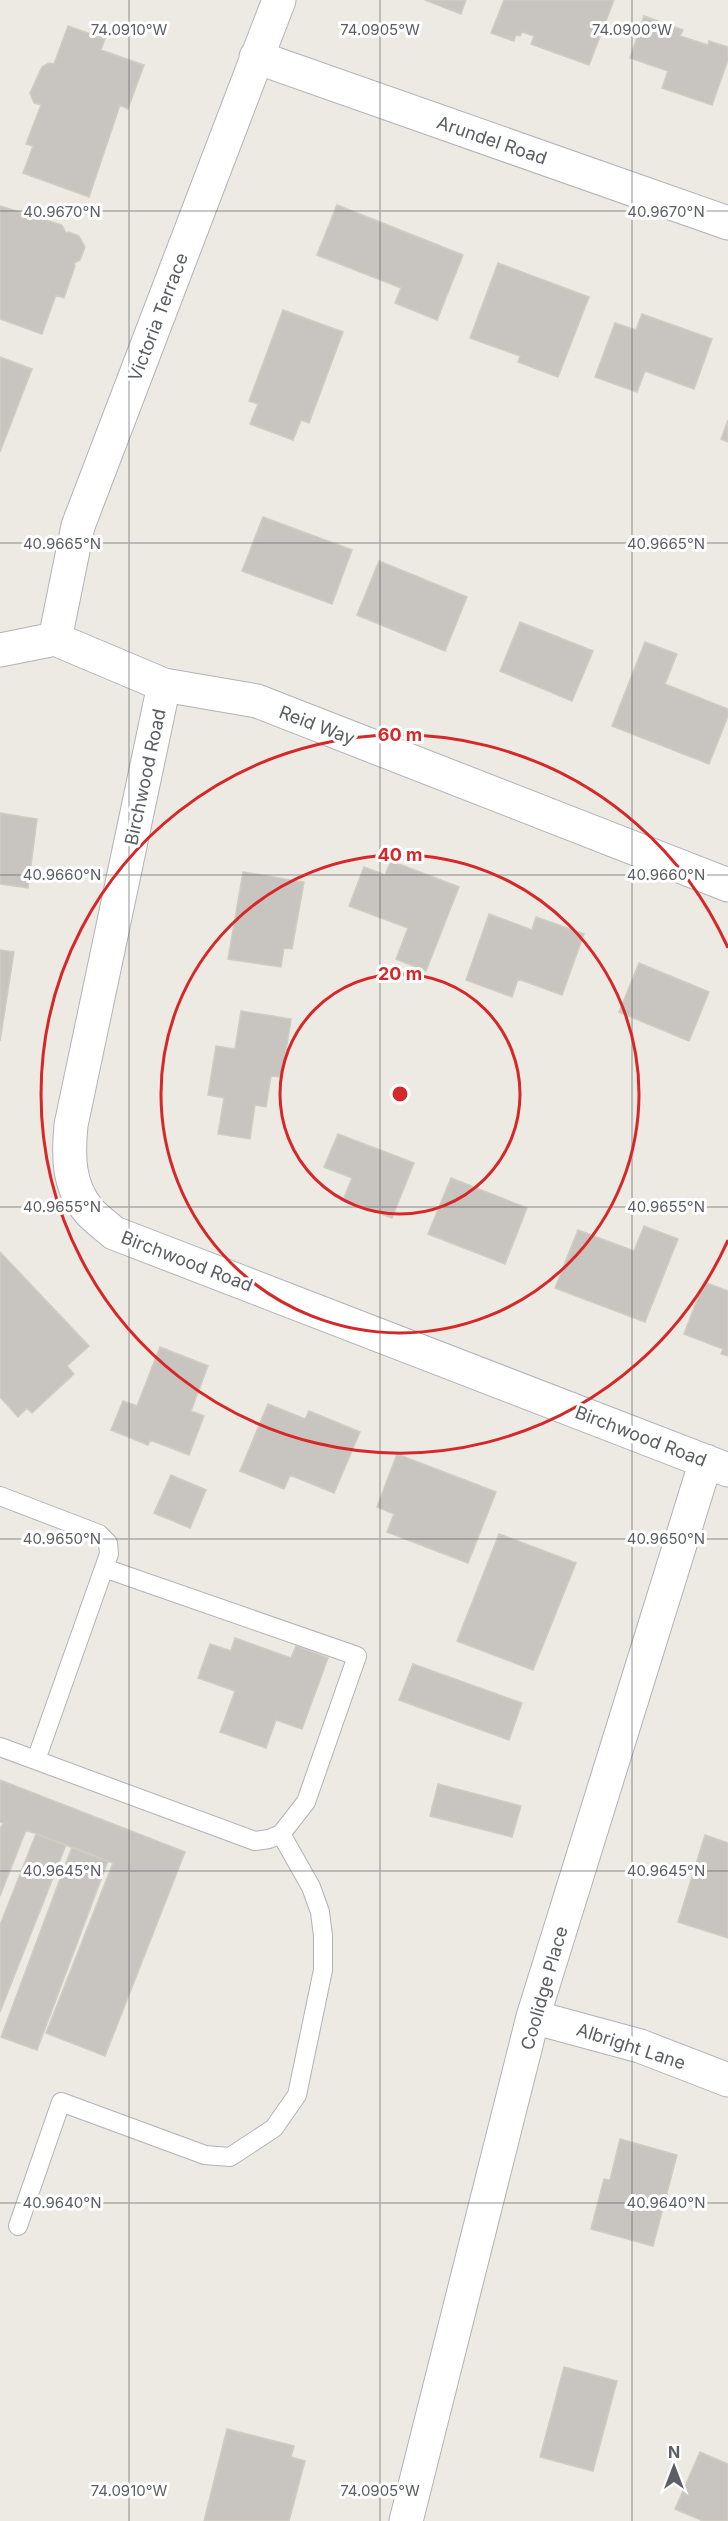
<svg xmlns="http://www.w3.org/2000/svg" width="728" height="2521" font-family="Inter,sans-serif">
<style>
.building{fill:#c8c5c0;stroke:#d0ccc2;stroke-width:1.5}
.lines{fill:none;stroke-linecap:round;stroke-linejoin:round}
.service-casing{stroke:#b0b3b7;stroke-width:20}
.minor-casing{stroke:#b0b3b7;stroke-width:35}
.service{stroke:#fff;stroke-width:18}
.minor{stroke:#fff;stroke-width:33}
.ticks{fill:none;stroke:#5b5e62;stroke-width:1.5;stroke-opacity:0.45}
.ring{fill:none;stroke:#d62828;stroke-width:3}
.labels{text-anchor:middle;dominant-baseline:central;stroke-width:6;stroke-linejoin:round;paint-order:stroke}
.street-label{font-size:18px;fill:#5b5e62;stroke:#fff}
.ticks-label{font-size:15px;text-anchor:middle;fill:#5b5e62;stroke:#fff;stroke-width:6;stroke-linejoin:round;paint-order:stroke}
.centre{fill:#d62828;stroke:#fff;stroke-width:3}
.ring-label{font-size:18px;text-anchor:middle;font-weight:bold;fill:#d62828;stroke:#fff;stroke-width:6;stroke-linejoin:round;paint-order:stroke}
</style>
<rect width="100%" height="100%" fill="#eceae3"/>
<!-- building -->
<path class="building" d="M425 0H466L461 14Z
M504 0H614L589 65 531 44 534 36 522 32 520 36 516 35 514 41 491 33Z
M644 16 683 30 680 36 708 45 709 41 728 47V60L712 105 662 88 668 71 630 58Z
M68 26 105 39 101 50 144 65 128 109 120 105 89 197 23 173 33 146 26 144 41 105 34 103 30 93 42 67 49 63 54 64Z
M337 205 463 255 437 320 395 303 401 288 317 255Z
M0 206 62 225 66 233 69 232 79 236 85 247 80 260 74 263 75 266 64 298 56 295 42 334 0 319Z
M498 263 589 297 558 377 518 362 520 356 470 338Z
M283 310 343 332 309 423 301 420 293 440 250 424 258 404 249 401Z
M642 314 712 339 694 389 645 371 637 392 595 377 615 323 636 330Z
M0 357 32 369 0 452Z
M728 420V442L721 439Z
M263 517 352 550 332 604 242 571Z
M379 561 467 597 445 651 357 615Z
M520 622 593 651 572 701 500 671Z
M645 642 677 654 665 684 728 709V716L709 764 612 726Z
M0 813 37 819 28 888 0 884Z
M391 861 459 887 426 971 396 959 408 928 349 906 364 867 385 875Z
M243 872 304 882 292 949 284 948 281 967 228 959Z
M489 914 532 930 536 917 584 934 562 995 518 979 512 997 466 980Z
M0 950 14 952 0 1041Z
M639 963 709 992 689 1041 619 1012Z
M241 1011 291 1019 282 1077 271 1076 266 1107 255 1105 250 1139 218 1134 224 1098 208 1095 216 1046 235 1049Z
M338 1134 414 1163 392 1218 343 1200 352 1178 324 1167Z
M451 1178 527 1208 505 1264 428 1234Z
M644 1226 678 1239 645 1322 555 1288 578 1230 634 1251Z
M0 1252 89 1346 67 1366 74 1374 32 1413 27 1408 18 1417 0 1397Z
M704 1282 728 1291V1356L721 1354 723 1349 684 1334Z
M160 1347 208 1366 191 1411 204 1416 189 1455 150 1440 148 1445 111 1430 123 1401 137 1406Z
M268 1404 305 1419 309 1411 360 1432 334 1493 290 1475 284 1489 240 1471Z
M397 1454 496 1492 468 1563 387 1532 394 1514 377 1507Z
M171 1475 206 1490 190 1528 154 1513Z
M499 1534 576 1563 533 1670 457 1641Z
M235 1638 291 1658 296 1646 328 1658 302 1729 276 1720 266 1748 220 1732 235 1691 198 1678 210 1644 231 1651Z
M413 1664 522 1703 509 1740 399 1700Z
M0 1780 185 1852 105 2056 46 2033 113 1863 26 1830 0 1896V1829L3 1823 0 1822Z
M438 1784 521 1806 512 1837 430 1816Z
M36 1834 66 1845 0 2012V1925Z
M705 1835 728 1843V1938L678 1922Z
M72 1847 108 1861 37 2050 1 2037Z
M620 2139 677 2155 653 2246 591 2229 604 2179 610 2180Z
M564 2367 617 2381 593 2471 540 2457Z
M227 2429 294 2446 291 2457 305 2461 289 2521H204Z
M700 2452 728 2464V2521H703L675 2509Z"/>
<g class="lines">
<!-- service casing -->
<g class="service-casing">
<path id="service" d="M0 1496 99 1534 108 1543 109 1554 36 1760
M0 1747 255 1841 269 1839 281 1834 306 1802 357 1656 104 1568
M18 2226 61 2102 205 2155 230 2157 274 2128 297 2095 323 1970V1936L320 1912 311 1887 281 1834"/>
</g>
<!-- minor casing -->
<g class="minor-casing">
<path id="minor" d="M256 57 728 223
M55 639 78 526 279 0
M0 650 55 639 164 685 257 701 728 885
M164 685 71 1125C68 1156 68 1186 89 1211 96 1219 106 1226 114 1233L728 1470
M533 2017 640 2046 728 2080
M406 2521 533 2017 706 1461"/>
</g>
<!-- service -->
<use href="#service" class="service"/>
<!-- minor -->
<use href="#minor" class="minor"/>
</g>
<!-- ticks -->
<path class="ticks" d="M129 0V2521M380 0V2521M632 0V2521M0 211H728M0 543H728M0 875H728M0 1207H728M0 1539H728M0 1871H728M0 2203H728"/>
<!-- distance rings -->
<g class="ring">
<circle cx="400" cy="1094" r="120"/>
<circle cx="400" cy="1094" r="239"/>
<path d="M728 1240A359 359 0 1 1 728 948"/>
</g>
<g class="labels">
<!-- street labels -->
<g class="street-label">
<text transform="translate(492 140) rotate(19)">Arundel Road</text>
<text transform="translate(158 317) rotate(-69)">Victoria Terrace</text>
<text transform="translate(317 725) rotate(21)">Reid Way</text>
<text transform="translate(145 777) rotate(-78)">Birchwood Road</text>
<text transform="translate(187 1261) rotate(21)">Birchwood Road</text>
<text transform="translate(641 1436) rotate(21)">Birchwood Road</text>
<text transform="translate(544 1988) rotate(-74)">Coolidge Place</text>
<text transform="translate(631 2046) rotate(18)">Albright Lane</text>
</g>
</g>
<g class="ticks-label">
<text x="129" y="35">74.0910°W</text>
<text x="380" y="35">74.0905°W</text>
<text x="632" y="35">74.0900°W</text>
<text x="62" y="217">40.9670°N</text>
<text x="666" y="217">40.9670°N</text>
<text x="62" y="549">40.9665°N</text>
<text x="666" y="549">40.9665°N</text>
<text x="62" y="880">40.9660°N</text>
<text x="666" y="880">40.9660°N</text>
<text x="62" y="1212">40.9655°N</text>
<text x="666" y="1212">40.9655°N</text>
<text x="62" y="1544">40.9650°N</text>
<text x="666" y="1544">40.9650°N</text>
<text x="62" y="1876">40.9645°N</text>
<text x="666" y="1876">40.9645°N</text>
<text x="62" y="2208">40.9640°N</text>
<text x="666" y="2208">40.9640°N</text>
<text x="129" y="2496">74.0910°W</text>
<text x="380" y="2496">74.0905°W</text>
</g>
<circle cx="400" cy="1094" r="9" class="centre"/>
<g class="ring-label">
<text x="400" y="741">60 m</text>
<text x="400" y="861">40 m</text>
<text x="400" y="980">20 m</text>
</g>
<!-- north arrow -->
<g transform="translate(674 2467)" stroke="#ffffff" stroke-width="4.5" paint-order="stroke">
<path d="M0-4.5L10 22L0 15L-10 22Z" fill="#5b5e62"/>
<text y="-9" font-size="16" font-weight="bold" text-anchor="middle" fill="#5b5e62">N</text>
</g>
</svg>
